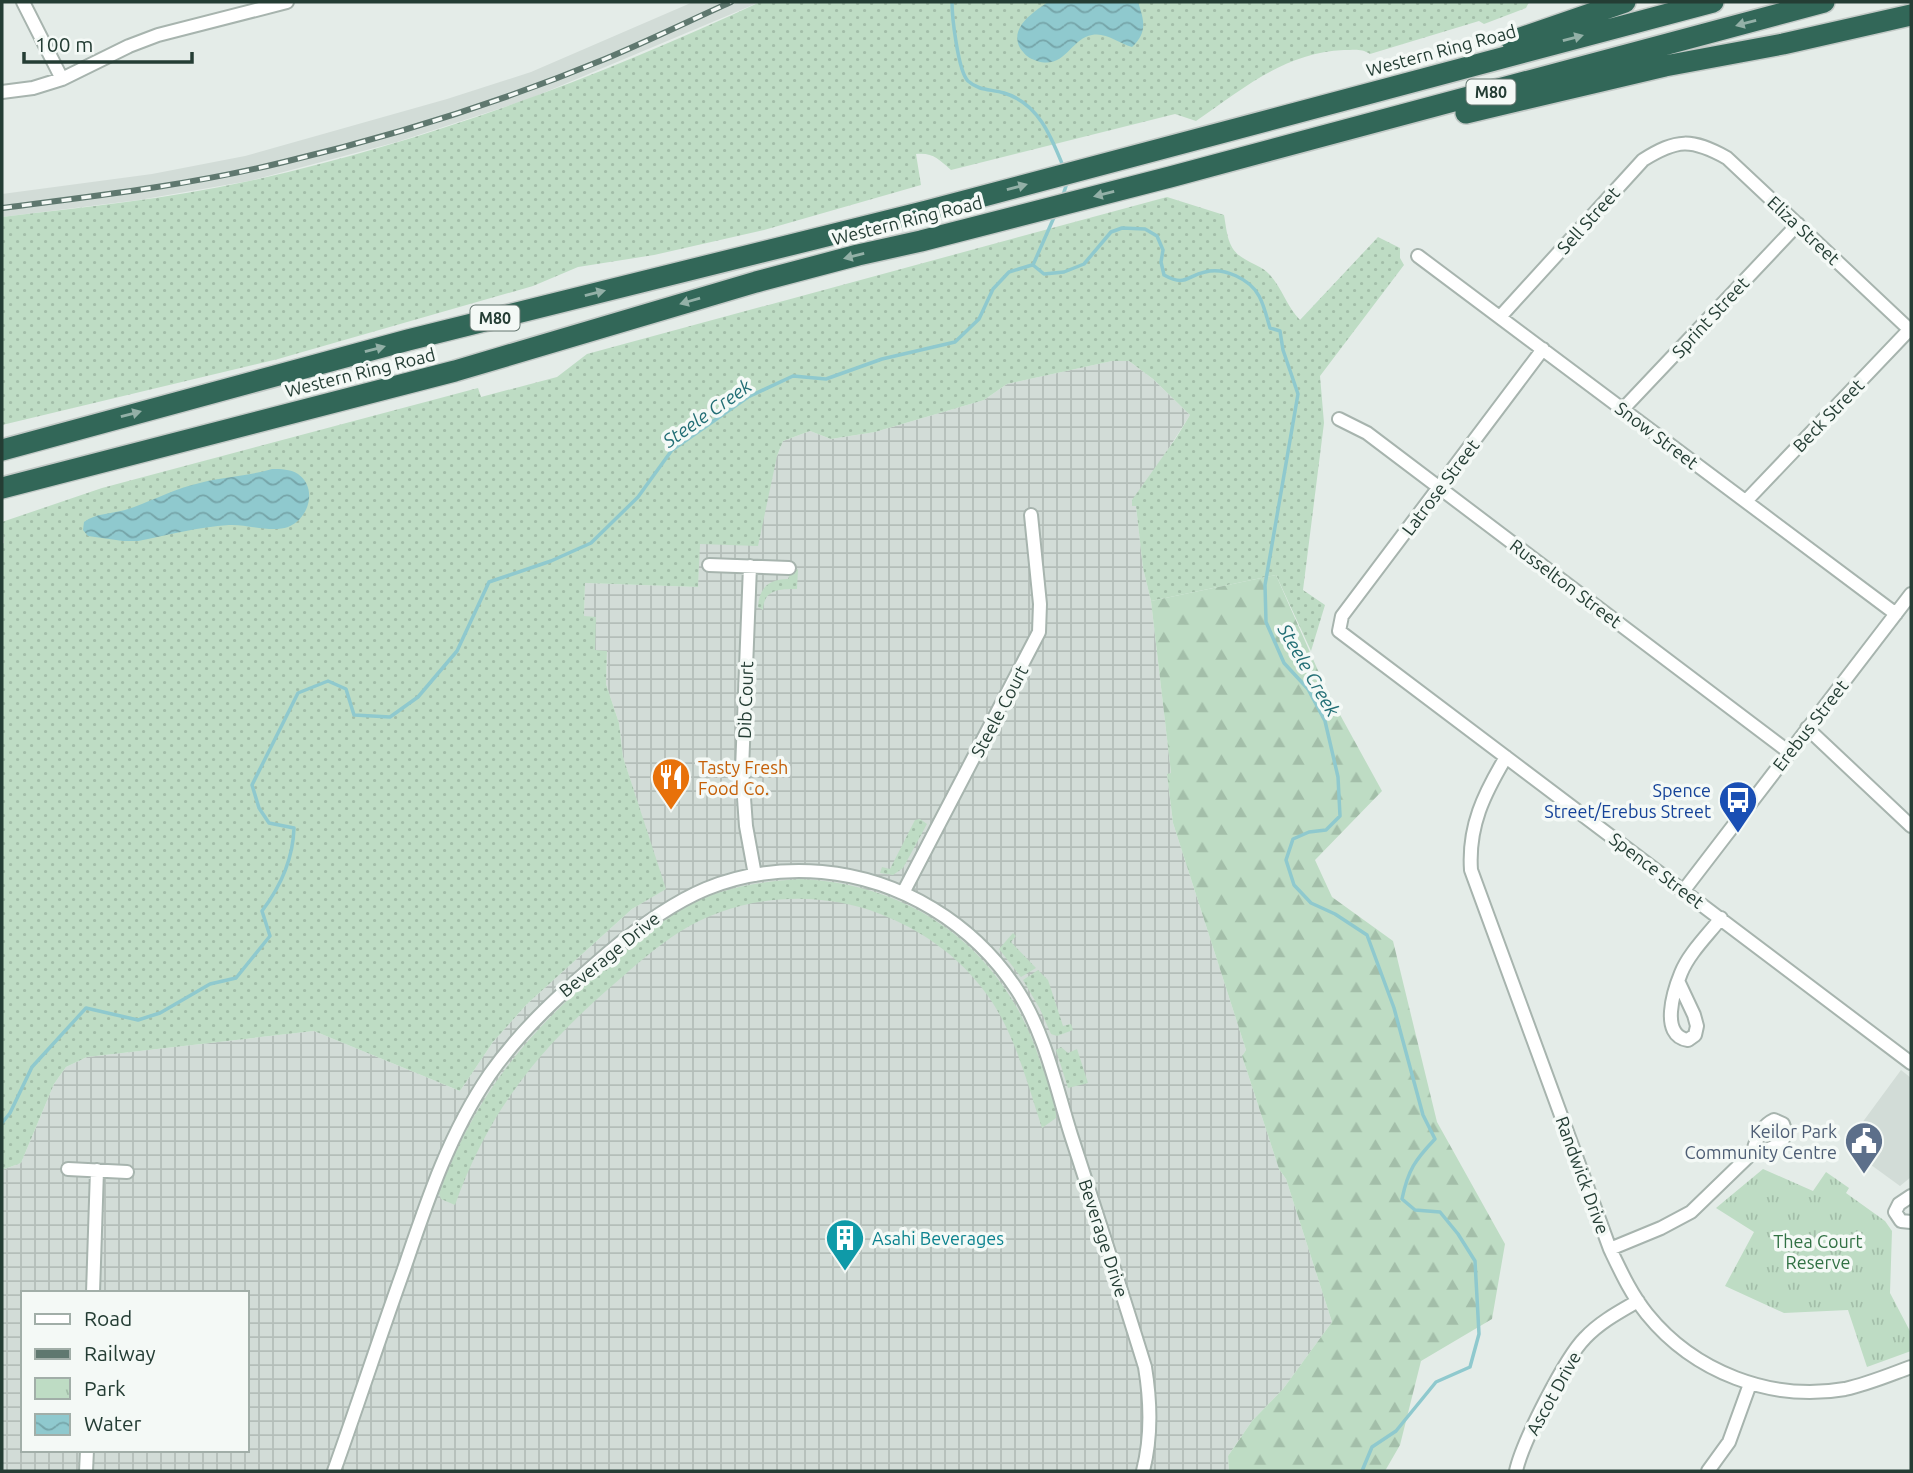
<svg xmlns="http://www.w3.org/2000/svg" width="1913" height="1473" font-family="Ubuntu,sans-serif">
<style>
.built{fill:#d2dcd7}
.industrial{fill:url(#industrial-grid);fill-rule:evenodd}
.grass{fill:url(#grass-dots)}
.forest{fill:url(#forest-firs)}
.park{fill:url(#park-tufts)}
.water{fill:url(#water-waves)}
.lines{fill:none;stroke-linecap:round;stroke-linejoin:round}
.stream{stroke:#8fc9ce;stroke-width:3.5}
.minor-casing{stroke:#a7b4ae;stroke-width:16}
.motorway-casing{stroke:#c2c9c6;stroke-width:24}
.minor{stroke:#fff;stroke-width:12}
.motorway{stroke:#326758;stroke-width:21}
.rail-casing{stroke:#5f786f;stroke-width:6}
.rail{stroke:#f4f9f6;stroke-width:3.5;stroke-dasharray:10;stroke-linecap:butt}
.oneway{fill:#93b0a7}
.labels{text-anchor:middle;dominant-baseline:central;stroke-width:7;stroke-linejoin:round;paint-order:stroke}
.shield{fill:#f4f9f6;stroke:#62756e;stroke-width:2}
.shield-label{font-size:16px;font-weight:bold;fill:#243d34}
.street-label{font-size:18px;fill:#243d34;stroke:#f4f9f6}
.food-label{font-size:18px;fill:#c56008;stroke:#f4f9f6;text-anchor:start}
.transit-label{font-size:18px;fill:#164399;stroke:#f4f9f6;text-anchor:end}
.service-label{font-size:18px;fill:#4e5e75;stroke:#f4f9f6;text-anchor:end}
.culture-label{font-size:18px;fill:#0d838f;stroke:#f4f9f6;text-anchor:start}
.park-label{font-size:18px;fill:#317144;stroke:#f4f9f6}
.water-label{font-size:19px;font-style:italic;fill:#226e75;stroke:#f4f9f6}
</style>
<defs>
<pattern id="industrial-grid" width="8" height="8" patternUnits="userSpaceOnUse" patternTransform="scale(1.75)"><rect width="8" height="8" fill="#d2dcd7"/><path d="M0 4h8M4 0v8" fill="none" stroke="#b4beb9"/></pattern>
<pattern id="grass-dots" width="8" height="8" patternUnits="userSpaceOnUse" patternTransform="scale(1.75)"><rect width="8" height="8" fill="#bedcc4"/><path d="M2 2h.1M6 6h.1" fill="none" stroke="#a3bea9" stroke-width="1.8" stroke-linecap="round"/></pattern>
<pattern id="forest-firs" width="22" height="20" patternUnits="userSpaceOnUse" patternTransform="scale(1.75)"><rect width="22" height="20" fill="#bedcc4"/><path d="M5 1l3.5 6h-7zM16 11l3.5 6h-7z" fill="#a3bea9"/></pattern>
<pattern id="park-tufts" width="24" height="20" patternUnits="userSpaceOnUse" patternTransform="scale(1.75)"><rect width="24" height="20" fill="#bedcc4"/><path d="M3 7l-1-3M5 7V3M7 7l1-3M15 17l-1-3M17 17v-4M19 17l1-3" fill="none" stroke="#a3bea9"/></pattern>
<pattern id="water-waves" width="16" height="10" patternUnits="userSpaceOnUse" patternTransform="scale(1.75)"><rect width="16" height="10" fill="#8fc9ce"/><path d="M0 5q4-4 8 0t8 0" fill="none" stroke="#75a4a8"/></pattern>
</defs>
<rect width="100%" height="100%" fill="#e4ece8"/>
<!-- built -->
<path class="built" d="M693 2H760L529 99 397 142 249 181 139 200 2 217V194L152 174 245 156 447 99 531 72Z
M1901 1070 1911 1078V1177L1900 1186 1845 1146Z"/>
<!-- industrial -->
<path class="industrial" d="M1112 361H1129L1153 379 1190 415 1132 506H1136L1143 568 1151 601 1171 773 1167 775 1173 823 1246 1050 1242 1056 1279 1169 1286 1179 1332 1322 1283 1389 1252 1421 1228 1456 1229 1471H2V1170L21 1163 54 1084 66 1067 87 1057 314 1031 460 1091 493 1042 527 1004 632 909 665 889 623 757 619 723 606 684 607 651H595L584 616 585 583 698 587 699 544 777 456 783 441 810 431 831 439 875 432 984 400 1007 384ZM23 1293H247V1450H23Z"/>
<!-- grass -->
<path class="grass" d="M760 2H1529L1526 8 1484 24 1479 21 1370 54C1361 48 1354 50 1344 50 1284 53 1244 88 1196 121L1175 114 951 170C939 159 932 152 916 154L921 185 764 230 654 255 578 267 533 286 278 359 2 425V217C84 207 168 199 249 181 425 142 597 78 760 2Z
M1167 197 1224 215C1227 231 1227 249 1243 258 1253 265 1262 266 1270 275 1282 288 1287 307 1300 320L1378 237 1400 248V258L1404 265 1320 376 1324 423 1303 590 1325 605 1311 651 1276 575 1151 601 1143 568 1136 506H1132V500L1176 438 1190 415 1153 379 1129 361H1112L1007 384 984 400 875 432 831 439 810 431 783 441 777 456 758 546 700 544 698 587 585 583 584 616 596 617 595 650 607 651 606 684 619 723 623 757 666 889 632 909 527 1004 493 1042 460 1091 314 1031 87 1057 66 1067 54 1084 21 1163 2 1170V544L4 543 2 522 102 488 478 388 481 397 557 377 587 354Z
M798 569 797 589C779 589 764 589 763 610L758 607C759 588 769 579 788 579L791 572Z
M920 819 927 824 903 868 893 875 880 873 882 867 890 869 915 820Z
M800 879C915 884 1005 951 1040 1061 1046 1078 1057 1100 1056 1118L1042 1128C1026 1080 1014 1028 982 988 956 954 919 929 880 914 817 889 738 895 681 931 657 946 636 965 614 984 539 1049 489 1110 455 1205L441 1199 439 1194C475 1093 529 1031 610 962 638 938 666 914 701 899 733 886 766 881 800 879Z
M1013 933 1016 936 1011 942 1036 968 1021 977 999 949Z
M1038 970 1048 980 1063 1026 1071 1024 1073 1030 1057 1036 1051 1034 1040 1009 1023 980Z
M1061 1047 1068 1053 1077 1049 1088 1083 1068 1088 1056 1050Z"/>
<!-- forest -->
<path class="forest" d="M1276 575 1327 691 1382 791 1315 860 1332 897 1393 941 1437 1122 1505 1244 1492 1319 1421 1361 1400 1445 1385 1471H1229L1228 1456 1252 1421 1283 1389 1332 1322 1286 1179 1279 1169 1242 1056 1246 1050 1173 823 1167 774 1171 773 1151 601Z"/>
<!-- park -->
<path class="park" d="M1763 1169 1813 1191 1826 1172 1849 1188 1846 1193 1885 1221 1892 1231 1890 1293 1911 1333V1351L1867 1367 1848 1310 1784 1313 1725 1286 1754 1232 1716 1208Z"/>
<!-- water -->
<path class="water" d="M1048 2H1138C1144 20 1148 32 1132 47 1118 43 1106 32 1092 35 1071 38 1065 70 1037 61 1028 58 1025 55 1020 48 1009 27 1034 12 1048 2Z
M272 469C281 469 290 469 298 474 318 488 309 519 288 527 271 533 247 524 229 525 199 527 168 535 138 541H123L88 536 83 530 84 522C96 513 111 514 125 510 148 503 169 491 192 485 218 477 245 477 272 469Z"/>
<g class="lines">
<!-- stream -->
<path class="stream" d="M952 2C952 17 958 71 968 81 979 91 991 89 1004 93 1038 103 1051 136 1063 166
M1063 195 1068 180
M1055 215 1033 265 1044 274 1064 272 1084 264 1111 232 1122 228 1145 229 1157 236 1163 250 1161 262 1164 275C1186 287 1186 276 1205 272 1224 267 1250 279 1259 296 1264 305 1267 318 1270 328L1280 331 1283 350 1298 394 1265 585 1266 622 1284 663 1308 689 1325 721 1338 777 1340 816 1326 830 1309 832 1293 839 1286 860 1294 885 1311 903 1335 914 1367 935 1394 1008 1423 1115 1435 1139C1415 1160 1408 1170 1402 1199L1415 1210 1440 1212 1458 1234 1475 1261 1479 1334 1470 1367 1436 1382 1396 1431 1372 1447 1362 1471
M2 1123 10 1113 32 1067 86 1008 138 1020 160 1013 210 984 236 978 270 936 262 911C281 886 293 860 294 828L269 823 259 808 252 785 298 693 328 681 346 689 354 715 390 717 418 697 457 651 489 582 551 561 591 543 638 497 672 450 748 397 793 376 826 379 882 359 955 342 979 319 993 289 1009 272 1032 265"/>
<!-- minor casing -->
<g class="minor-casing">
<path id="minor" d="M23 2 62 79
M2 92 33 88 62 79 129 46 158 35 287 2
M1418 256 1896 614
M1500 317 1643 160C1677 139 1691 138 1727 158L1911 331
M1543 349 1342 616 1339 631 1911 1063
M1623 409 1798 224
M1339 419 1367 433 1789 752
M1746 501 1910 329
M709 565 789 568
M750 566 742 770 746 826 755 875
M1807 728 1911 826
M1506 757C1484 794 1468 826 1471 870L1610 1249C1621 1272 1631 1294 1647 1314 1694 1372 1771 1402 1845 1389 1868 1384 1889 1375 1911 1367
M1684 890 1911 594
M903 893 1039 632 1040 604 1031 515
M1679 983 1694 1015 1697 1026 1695 1035 1688 1040C1659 1036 1674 990 1681 973 1689 953 1708 935 1721 918
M68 1169 127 1172
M1911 1196 1899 1204 1895 1212 1901 1221 1911 1222
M1610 1249 1661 1228 1691 1212 1753 1152C1756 1139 1761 1126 1774 1120L1783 1124C1792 1143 1769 1151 1753 1152
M93 1293 97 1170
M86 1471 87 1450
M334 1471C358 1404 380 1336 404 1269 427 1201 449 1134 490 1074 523 1027 565 990 608 953 675 897 731 865 822 872 901 879 974 924 1017 990 1045 1033 1056 1087 1071 1135 1096 1212 1121 1289 1145 1367 1151 1403 1152 1436 1143 1471
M1516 1471C1522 1443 1565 1358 1585 1338 1600 1322 1619 1312 1638 1301
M1708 1471 1729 1442 1750 1384"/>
</g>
<!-- motorway casing -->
<g class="motorway-casing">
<path id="motorway" d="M1512 41 1625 2
M1466 113 1665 66 1783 44 1911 15
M2 450 408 340 927 211 1713 2
M2 488 455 371 756 282 858 255 921 241 1170 177 1824 2"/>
</g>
<!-- minor -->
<use href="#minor" class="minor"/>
<!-- motorway -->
<use href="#motorway" class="motorway"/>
<!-- rail casing -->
<g class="rail-casing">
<path id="rail" d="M2 208C96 196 191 185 284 162 393 136 501 102 605 59 648 41 689 21 731 2"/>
</g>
<!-- rail -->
<use href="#rail" class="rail"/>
</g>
<!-- one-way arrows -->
<defs><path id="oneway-solid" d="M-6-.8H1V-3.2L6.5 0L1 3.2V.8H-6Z" transform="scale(1.75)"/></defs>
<g class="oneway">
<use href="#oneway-solid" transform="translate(1746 23) rotate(165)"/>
<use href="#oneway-solid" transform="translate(1573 38) rotate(-15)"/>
<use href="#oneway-solid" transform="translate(1017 187) rotate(-15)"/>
<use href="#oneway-solid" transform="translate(1104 194) rotate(166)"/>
<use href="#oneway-solid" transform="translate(854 256) rotate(166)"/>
<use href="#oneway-solid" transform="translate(595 293) rotate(-14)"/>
<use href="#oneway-solid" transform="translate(690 301) rotate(164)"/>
<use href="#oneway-solid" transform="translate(375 349) rotate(-15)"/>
<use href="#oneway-solid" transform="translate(131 414) rotate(-15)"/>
</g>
<!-- icons -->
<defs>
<g id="restaurant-pin" transform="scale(2.0125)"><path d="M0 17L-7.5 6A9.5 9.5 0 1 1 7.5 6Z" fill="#e8710a" stroke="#f4f9f6"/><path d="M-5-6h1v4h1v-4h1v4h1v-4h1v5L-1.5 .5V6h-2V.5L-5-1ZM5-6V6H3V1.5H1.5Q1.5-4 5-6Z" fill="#fff"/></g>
<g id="bus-pin" transform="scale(2.0125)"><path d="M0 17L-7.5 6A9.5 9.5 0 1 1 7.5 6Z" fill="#1a4fb4" stroke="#f4f9f6"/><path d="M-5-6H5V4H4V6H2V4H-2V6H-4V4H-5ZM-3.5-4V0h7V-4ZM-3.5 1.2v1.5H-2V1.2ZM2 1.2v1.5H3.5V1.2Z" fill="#fff"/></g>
<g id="civic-pin" transform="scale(2.0125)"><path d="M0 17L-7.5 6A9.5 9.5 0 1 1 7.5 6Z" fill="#5c6f8a" stroke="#f4f9f6"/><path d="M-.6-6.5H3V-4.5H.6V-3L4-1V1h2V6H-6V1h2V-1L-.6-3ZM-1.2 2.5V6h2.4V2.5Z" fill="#fff"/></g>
<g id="building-pin" transform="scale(2.0125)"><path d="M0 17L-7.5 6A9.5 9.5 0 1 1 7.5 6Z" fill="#0f9aa8" stroke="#f4f9f6"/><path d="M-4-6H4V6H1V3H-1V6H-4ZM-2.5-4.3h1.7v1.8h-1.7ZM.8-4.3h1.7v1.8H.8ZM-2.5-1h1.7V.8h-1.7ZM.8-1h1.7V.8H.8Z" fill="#fff"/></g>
</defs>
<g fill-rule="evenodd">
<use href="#restaurant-pin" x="671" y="777"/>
<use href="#bus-pin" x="1738" y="800"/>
<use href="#civic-pin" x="1864" y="1141"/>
<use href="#building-pin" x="845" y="1238"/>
</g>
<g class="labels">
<!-- shield labels -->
<g class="shield">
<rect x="1466.5" y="79.5" width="49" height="25" rx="5"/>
<rect x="470.5" y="305.5" width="49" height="25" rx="5"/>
</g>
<g class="shield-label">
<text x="1491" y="92">M80</text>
<text x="495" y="318">M80</text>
</g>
<!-- street labels -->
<g class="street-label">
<text transform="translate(1441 50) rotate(-15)">Western Ring Road</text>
<text transform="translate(907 220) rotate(-14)">Western Ring Road</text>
<text transform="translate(1588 220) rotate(-48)">Sell Street</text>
<text transform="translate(1804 230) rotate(43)">Eliza Street</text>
<text transform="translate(1710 317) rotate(-47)">Sprint Street</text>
<text transform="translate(360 372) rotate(-14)">Western Ring Road</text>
<text transform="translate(1828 415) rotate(-46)">Beck Street</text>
<text transform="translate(1657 435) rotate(37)">Snow Street</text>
<text transform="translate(1440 487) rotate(-53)">Latrose Street</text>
<text transform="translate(1566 583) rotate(37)">Russelton Street</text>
<text transform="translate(745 700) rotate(-88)">Dib Court</text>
<text transform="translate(999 711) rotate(-62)">Steele Court</text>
<text transform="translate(1810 725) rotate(-52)">Erebus Street</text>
<text transform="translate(1657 870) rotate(37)">Spence Street</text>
<text transform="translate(609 954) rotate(-39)">Beverage Drive</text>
<text transform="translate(1583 1175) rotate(70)">Randwick Drive</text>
<text transform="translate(1104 1238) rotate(72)">Beverage Drive</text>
<text transform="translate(1553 1393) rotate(-61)">Ascot Drive</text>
</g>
<!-- food labels -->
<g class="food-label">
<text x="698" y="767">Tasty Fresh<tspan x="698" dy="21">Food Co.</tspan></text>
</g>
<!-- transit labels -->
<g class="transit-label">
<text x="1711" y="790">Spence<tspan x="1711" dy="21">Street/Erebus Street</tspan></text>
</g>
<!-- service labels -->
<g class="service-label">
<text x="1837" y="1131">Keilor Park<tspan x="1837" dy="21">Community Centre</tspan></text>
</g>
<!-- culture labels -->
<g class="culture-label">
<text x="872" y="1238">Asahi Beverages</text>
</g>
<!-- park labels -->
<g class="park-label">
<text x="1818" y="1241">Thea Court<tspan x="1818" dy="21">Reserve</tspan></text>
</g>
<!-- water labels -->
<g class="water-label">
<text transform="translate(707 413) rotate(-35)">Steele Creek</text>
<text transform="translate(1309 670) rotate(60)">Steele Creek</text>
</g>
</g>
<!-- border -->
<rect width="1913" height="1473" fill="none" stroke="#243d34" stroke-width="7"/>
<!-- legend -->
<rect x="21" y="1291" width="228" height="161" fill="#f4f9f6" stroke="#a1aea8" stroke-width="2"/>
<rect x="35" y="1314" width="35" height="10" fill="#ffffff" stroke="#a1aea8" stroke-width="2"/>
<text x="84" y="1326" font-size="21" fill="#243d34">Road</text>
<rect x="35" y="1349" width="35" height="10" fill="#5f786f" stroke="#a1aea8" stroke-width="2"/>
<text x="84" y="1361" font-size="21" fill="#243d34">Railway</text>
<rect x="35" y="1378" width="35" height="21" fill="url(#park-tufts)" stroke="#a1aea8" stroke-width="2"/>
<text x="84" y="1396" font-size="21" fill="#243d34">Park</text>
<rect x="35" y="1414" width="35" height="21" fill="url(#water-waves)" stroke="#a1aea8" stroke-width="2"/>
<text x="84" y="1431" font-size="21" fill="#243d34">Water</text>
<!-- scale -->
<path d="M24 52v10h168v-10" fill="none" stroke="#243d34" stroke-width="3.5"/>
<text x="35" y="52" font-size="21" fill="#243d34" stroke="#f4f9f6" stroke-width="5" paint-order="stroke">100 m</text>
</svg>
